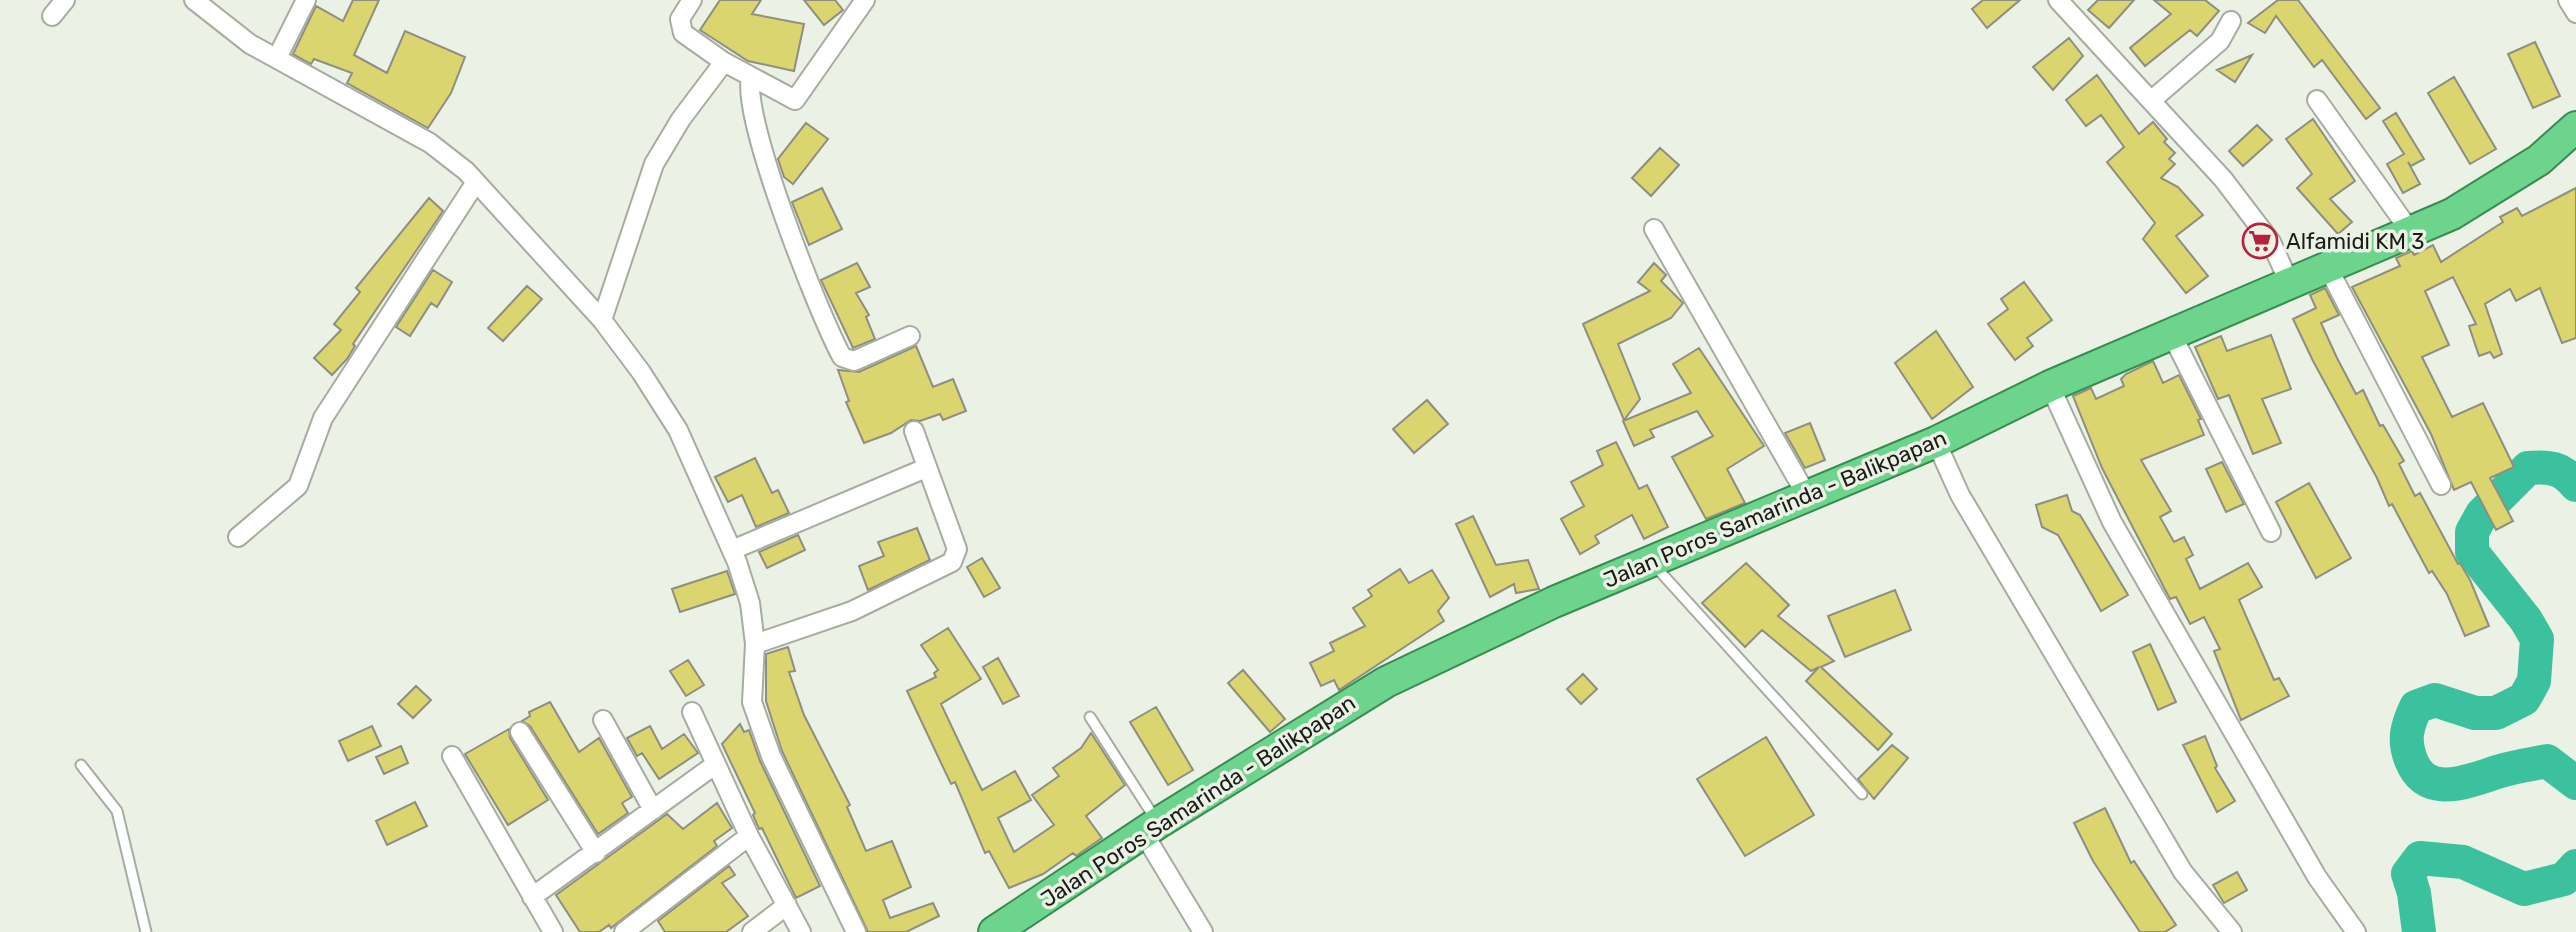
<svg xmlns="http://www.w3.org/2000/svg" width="2576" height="932" font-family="Rubik,sans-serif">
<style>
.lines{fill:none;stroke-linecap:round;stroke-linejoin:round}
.river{stroke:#3cc19f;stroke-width:34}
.building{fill:#dad56f;stroke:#8e8e81;stroke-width:2}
.service-casing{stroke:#a6aca0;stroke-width:13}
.minor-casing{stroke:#a6aca0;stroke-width:22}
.trunk-casing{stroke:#378d50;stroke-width:34}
.service{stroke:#fff;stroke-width:9}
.minor{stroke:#fff;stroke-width:18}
.trunk{stroke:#6cd48c;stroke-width:30}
.labels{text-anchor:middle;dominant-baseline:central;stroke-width:7;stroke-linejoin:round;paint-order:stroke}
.poi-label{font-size:22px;fill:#1a1c17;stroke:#ebf1e4;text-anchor:start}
.street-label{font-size:22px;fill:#1a1c17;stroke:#ebf1e4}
</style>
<rect width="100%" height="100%" fill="#ebf1e4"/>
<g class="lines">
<!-- river -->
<path class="river" d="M2576 485C2563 468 2549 466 2528 468L2482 514 2472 532V552L2526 620 2537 639 2534 681 2524 699 2496 713H2475L2435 700 2416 707C2407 726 2403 740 2411 760 2428 803 2474 778 2504 770 2518 766 2533 764 2547 761L2576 783
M2419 932 2414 893 2408 874 2420 858 2463 862 2524 889 2564 879 2576 866"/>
</g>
<!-- building -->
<path class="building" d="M353 0H379L354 55 387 73 405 31 465 57 451 93 428 128 347 83 352 73 314 59 311 64 293 54 316 6 343 21Z
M720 0H761L752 14 804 24 794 71 748 61 700 30Z
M804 0H835L843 10 824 25Z
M1983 0H2020L1987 28 1972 9Z
M2098 0H2134L2109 28 2088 10Z
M2154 0H2205L2219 11 2197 36 2190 30 2145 66 2130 48 2171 14Z
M2278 0H2298L2380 108 2366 119 2322 60 2314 67 2276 16 2265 33 2248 23Z
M2069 38 2083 56 2053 90 2033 67Z
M2535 42 2560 96 2533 108 2508 54Z
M2252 55 2235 82 2217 70Z
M2097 75 2139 134 2153 122 2167 139 2164 142 2175 153 2169 159 2175 164 2161 178 2178 187 2203 215 2176 236 2208 276 2186 293 2143 239 2155 223 2107 162 2124 147 2101 115 2086 126 2066 100Z
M2454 77 2496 149 2470 164 2428 93Z
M2396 113 2424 159 2411 166 2408 162 2420 184 2403 193 2387 164 2404 154 2383 121Z
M2313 119 2355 181 2330 199 2352 222 2338 234 2297 188 2312 174 2286 139Z
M806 123 828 139 793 184 784 177 778 159Z
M2257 125 2272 140 2243 166 2229 151Z
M1660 148 1679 165 1651 196 1632 178Z
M822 188 842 229 809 245 792 202Z
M2576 188V338L2562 343 2540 288 2516 301 2510 289 2485 304 2502 354 2494 358 2490 352 2479 356 2469 326 2476 324 2453 277 2425 291 2449 345 2422 357 2452 417 2483 403 2514 467 2490 478 2513 521 2496 530 2471 482 2454 490 2431 434 2352 287 2400 266 2396 258 2412 251 2414 255 2433 245 2441 262 2503 222 2500 217 2517 208 2522 216Z
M429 198 443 211 353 344 355 346 347 359 332 375 314 358 341 330 334 324 360 292 356 288Z
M857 263 870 287 856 293 869 315 866 317 875 339 853 348 821 280Z
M1654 263 1666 275 1661 281 1683 303 1671 318 1618 344 1640 399 1624 420 1583 324 1650 291 1638 282Z
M433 270 452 282 437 307 431 303 410 336 396 327Z
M2024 282 2052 320 2027 338 2033 346 2015 360 1988 324 2008 309 2001 299Z
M527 286 542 299 503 341 488 328Z
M2325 288 2339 315 2321 323 2337 358 2356 394 2363 390 2380 426 2383 425 2404 461 2399 464 2415 496 2420 493 2458 564 2460 563 2470 580 2489 626 2465 636 2447 594 2432 571 2429 573 2392 504 2389 506 2377 478 2313 361 2293 319 2316 308 2310 295Z
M1936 331 1973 387 1932 419 1895 363Z
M2271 335 2291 389 2262 399 2281 443 2253 454 2229 395 2218 399 2195 347 2221 336 2227 351Z
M916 346 933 387 953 379 966 411 943 420 940 414 920 421 911 420 891 433 864 443 846 402 849 401 838 370 859 372Z
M1699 348 1764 446 1727 469 1745 503 1706 519 1672 457 1713 436 1697 411 1650 430 1654 437 1634 446 1623 421 1691 393 1673 364Z
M2153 361 2163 383 2179 375 2201 419 2198 420 2204 435 2141 460 2171 511 2160 517 2174 542 2184 537 2193 555 2186 559 2200 589 2248 563 2262 587 2239 600 2274 680 2279 678 2289 696 2241 720 2214 651 2220 649 2204 617 2190 624 2176 597 2170 599 2102 468 2073 396 2091 388 2096 399 2124 386 2121 379 2126 374Z
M1427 400 1448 424 1414 453 1393 429Z
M1810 423 1825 460 1805 468 1785 433Z
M1616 442 1639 489 1647 485 1668 527 1644 539 1632 515 1595 536 1599 543 1580 554 1561 519 1584 506 1571 482 1603 465 1597 451Z
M755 458 772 493 778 490 789 513 756 527 742 495 728 502 715 477Z
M2222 462 2244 504 2226 512 2206 469Z
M2309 483 2351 558 2316 578 2276 502Z
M2067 495 2072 511 2080 515 2128 595 2101 611 2058 535 2042 527 2036 505Z
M1473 516 1496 565 1528 560 1539 589 1516 593 1514 584 1490 597 1456 524Z
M917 528 930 560 868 590 859 566 884 556 878 542Z
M798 535 805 550 767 568 759 552Z
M982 558 1000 588 984 597 967 567Z
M1746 563 1789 605 1778 616 1834 661 1821 667 1892 734 1878 750 1806 681 1819 667 1811 671 1762 630 1745 647 1702 603Z
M1400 569 1409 583 1432 570 1449 598 1438 611 1444 621 1339 690 1334 680 1321 686 1310 663 1334 651 1330 643 1365 626 1353 608 1372 596 1368 590Z
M727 571 735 594 680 612 672 589Z
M1895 590 1911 630 1845 657 1828 616Z
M948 628 981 679 941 704 977 780 982 790 1015 771 1031 800 998 818 1014 852 1054 825 1032 795 1059 776 1053 768 1081 748 1091 733 1125 785 1086 816 1102 838 1076 856 1073 853 1043 874 1009 888 989 851 985 853 955 782 951 784 907 691 936 677 934 673 938 670 921 645Z
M2150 644 2176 702 2158 710 2133 652Z
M788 647 795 671 789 672 804 715 850 805 847 807 866 851 892 841 911 887 883 900 890 918 933 903 939 916 906 932H868L782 751 766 701V654Z
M998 658 1019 696 1003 704 983 667Z
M688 660 704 685 686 696 670 671Z
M1243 670 1285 719 1270 732 1228 683Z
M1583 674 1597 689 1581 704 1567 689Z
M416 686 431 700 413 718 398 704Z
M550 702 579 752 599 738 632 797 622 803 628 813 598 834 530 726 522 721 530 716 529 712Z
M1156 707 1193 770 1168 785 1130 722Z
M740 724 744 732 749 730 760 761 820 886 796 898 762 828 759 829 753 815 755 813 722 744Z
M372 726 381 746 348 761 339 741Z
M650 726 662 749 684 734 698 753 659 779 642 753 637 756 627 738Z
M509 729 510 738 548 800 508 825 465 754Z
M2205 736 2217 766 2215 768 2235 801 2217 812 2183 745Z
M1766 737 1814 815 1745 856 1697 779Z
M1892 745 1908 758 1874 799 1858 779Z
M401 746 408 763 384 774 376 757Z
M415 802 427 826 387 845 376 821Z
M717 803 732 828 714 841 717 846 611 928 609 925 599 932H580L556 895 667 814 683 829Z
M2105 808 2131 863 2134 861 2176 925 2165 932H2140L2093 861 2074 823Z
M729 866 735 875 722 883 748 916 726 932H665L658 921Z
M2237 872 2247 890 2224 903 2213 885Z"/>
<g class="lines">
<!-- service casing -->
<g class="service-casing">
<path id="service" d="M1654 565 1862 794
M1090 717 1156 820
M81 765 117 811 146 932"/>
</g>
<!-- minor casing -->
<g class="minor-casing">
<path id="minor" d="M194 0 250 44 430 143 466 171 602 320 641 372 678 430 737 562 750 603 755 644 752 702 771 756 856 932
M692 0 680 19 683 33 724 62 795 100 865 0
M2058 0 2223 179 2271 242 2289 282
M2568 0 2576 13
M52 16 65 0
M277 58 306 0
M751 78C741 117 819 315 842 357L854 361 910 336
M2153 99 2220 41 2231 21
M2317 100 2410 231
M1654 229 1806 494
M2327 266 2441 485
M602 320 654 164 681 119 724 62
M2171 333 2271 532
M2050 386 2112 522 2317 877 2356 932
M1936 442 1960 495 2183 872 2232 932
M238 537 298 486 323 418 476 182
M732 550 926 468
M755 644 852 611 952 562 957 549 914 431
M692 712 749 836 801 932
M603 720 653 810
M520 732 596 853
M452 756 553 932
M1144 834 1203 932
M532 897 716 764
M624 932 749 836
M752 932 787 905"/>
</g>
<!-- trunk casing -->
<g class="trunk-casing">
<path id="trunk" d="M994 932 1158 823 1386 682 1554 602 1936 442 2050 386 2452 214 2539 160 2576 127"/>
</g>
<!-- service -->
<use href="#service" class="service"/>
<!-- minor -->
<use href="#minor" class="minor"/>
<!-- trunk -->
<use href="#trunk" class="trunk"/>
</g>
<!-- icons -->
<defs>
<g id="supermarket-ring" transform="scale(1.8)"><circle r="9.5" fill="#ebf1e4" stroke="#b4223b" stroke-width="1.5"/><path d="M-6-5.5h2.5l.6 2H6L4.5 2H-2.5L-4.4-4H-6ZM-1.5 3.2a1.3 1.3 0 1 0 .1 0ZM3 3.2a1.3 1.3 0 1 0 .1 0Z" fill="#b4223b"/></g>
</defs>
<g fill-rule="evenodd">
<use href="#supermarket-ring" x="2260" y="241"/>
</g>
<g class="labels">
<!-- poi labels -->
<g class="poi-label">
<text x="2286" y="241">Alfamidi KM 3</text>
</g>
<!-- street labels -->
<g class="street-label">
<text transform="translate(1775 509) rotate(-23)">Jalan Poros Samarinda - Balikpapan</text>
<text transform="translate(1198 801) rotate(-33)">Jalan Poros Samarinda - Balikpapan</text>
</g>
</g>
</svg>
